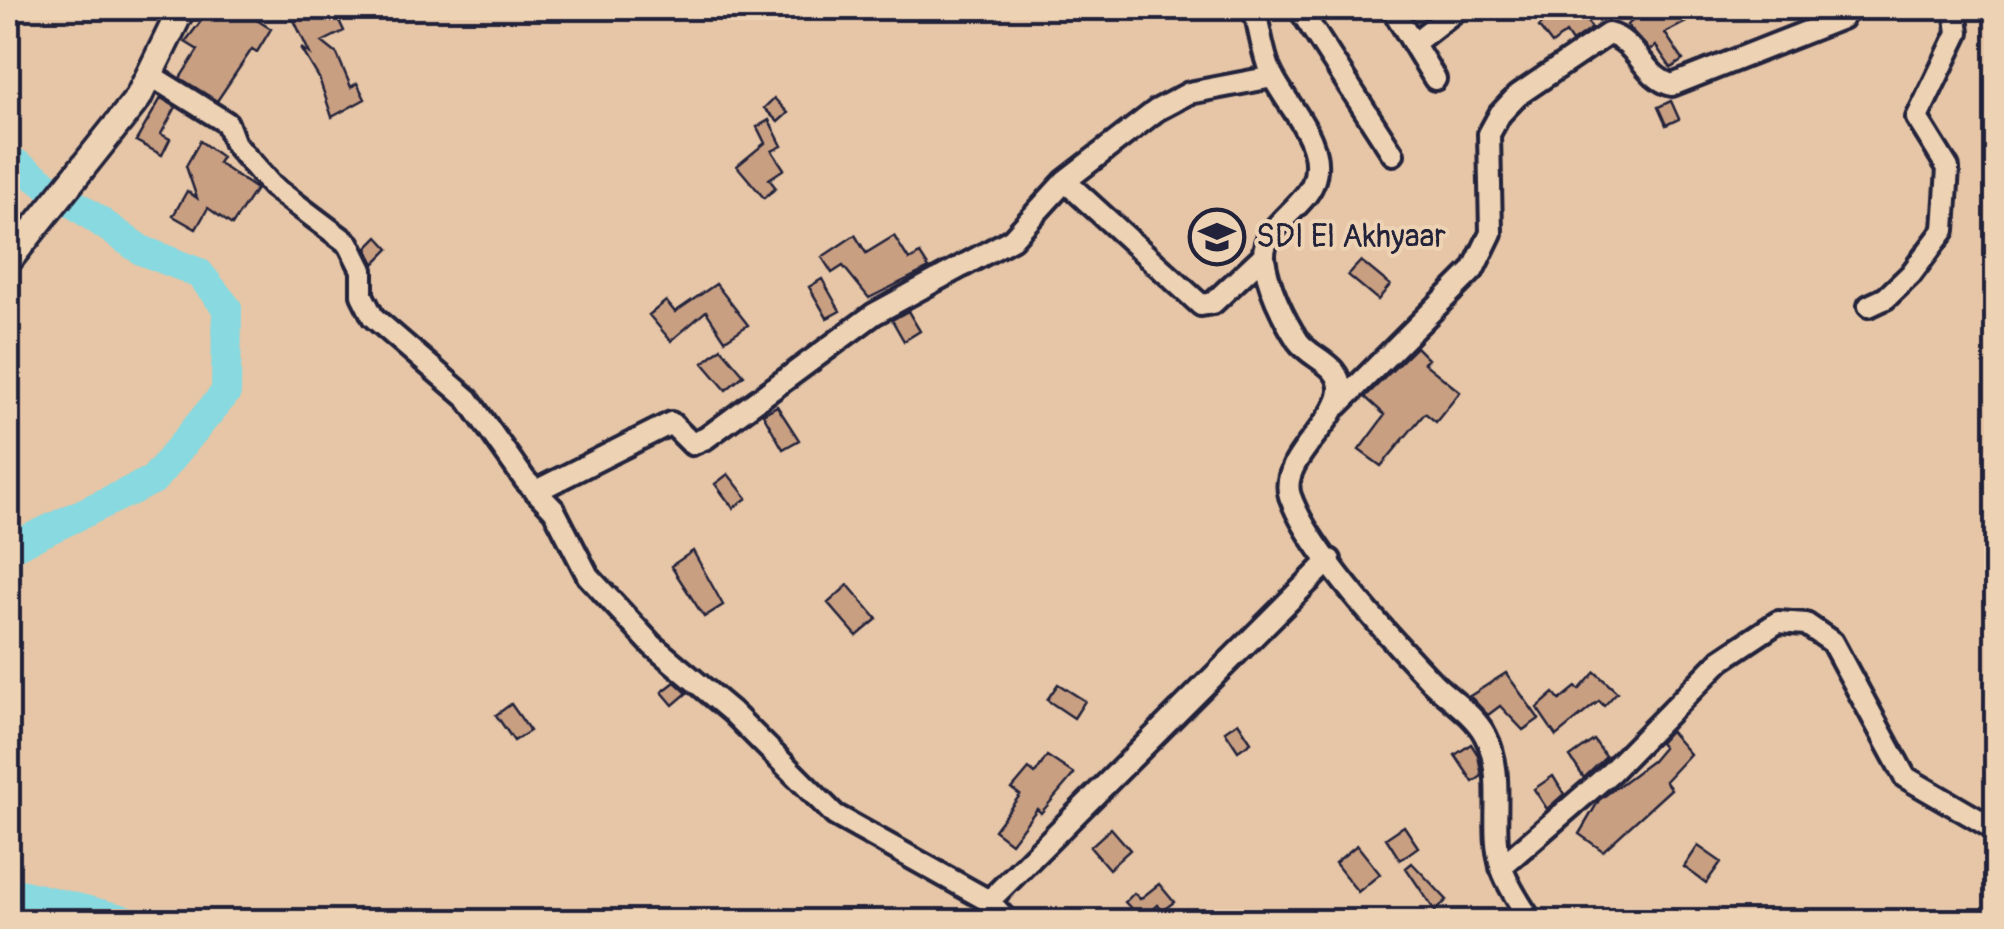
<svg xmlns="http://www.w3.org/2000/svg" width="2004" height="929" font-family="Pangolin,sans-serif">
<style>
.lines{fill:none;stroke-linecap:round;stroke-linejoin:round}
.river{stroke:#88d9e0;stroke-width:30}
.building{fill:#c99f82;stroke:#22223b;stroke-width:2.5}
.minor-casing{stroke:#22223b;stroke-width:28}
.tertiary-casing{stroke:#22223b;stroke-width:32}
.minor{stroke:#edd2b4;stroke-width:20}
.tertiary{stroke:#edd2b4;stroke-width:25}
.labels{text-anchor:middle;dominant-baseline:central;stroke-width:8;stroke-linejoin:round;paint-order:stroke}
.poi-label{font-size:32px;fill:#22223b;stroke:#edd2b4;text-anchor:start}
</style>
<rect width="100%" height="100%" fill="#e6c6a7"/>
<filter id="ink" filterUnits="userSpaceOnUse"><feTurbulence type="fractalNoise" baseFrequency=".01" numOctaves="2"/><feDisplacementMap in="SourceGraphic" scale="20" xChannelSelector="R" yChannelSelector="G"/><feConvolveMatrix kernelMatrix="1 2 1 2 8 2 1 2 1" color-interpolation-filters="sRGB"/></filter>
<g filter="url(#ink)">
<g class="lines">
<!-- river -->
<path class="river" d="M8 9V8
M8 158 141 250 199 273 227 308 226 392 153 480 8 549
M8 891 133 922"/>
</g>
<!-- building -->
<path class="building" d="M211 8H238L271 29 257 52 252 49 217 101 180 78 198 50 185 42Z
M321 8H333L344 31 322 42 337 54 351 87 357 83 365 99 332 117 319 78 301 48 310 54 294 20Z
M1558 8H1601L1585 19 1592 28 1572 42 1566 33 1552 44 1539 27Z
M1650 8H1676L1686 22 1665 33 1683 60 1671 68 1656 46 1650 50 1627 25Z
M161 98 176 107 161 134 170 139 162 155 136 141Z
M774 98 788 113 778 122 764 108Z
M1671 101 1679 119 1666 125 1658 107Z
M769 120 782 146 772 151 784 169 769 179 776 188 764 198 737 166 765 143 757 127Z
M200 141 222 157 218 163 256 189 232 225 208 208 196 229 173 216 187 191 197 198 186 166Z
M855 235 866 253 894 236 909 260 920 254 929 268 869 298 843 266 832 273 822 257Z
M378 237 389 249 374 264 367 248Z
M1361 261 1390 285 1378 300 1348 275Z
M822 279 840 311 827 318 809 287Z
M716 284 748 325 725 340 706 311 671 341 649 315 666 301 675 312Z
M908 311 920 331 904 341 892 320Z
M1416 347 1428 359 1424 363 1460 392 1436 422 1425 413 1381 466 1359 450 1385 415 1365 397Z
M721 348 744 375 726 390 703 363Z
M777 406 799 440 783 449 763 414Z
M728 474 747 498 733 508 715 484Z
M693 551 723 605 704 617 671 566Z
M848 585 877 619 857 636 828 603Z
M1595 672 1617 692 1604 706 1599 701 1556 736 1537 708 1554 693 1560 700 1576 687 1579 690Z
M1506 673 1539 719 1523 730 1500 706 1488 715 1470 696Z
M675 682 687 693 673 705 662 692Z
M1058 684 1085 701 1074 718 1047 700Z
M511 704 530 731 514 741 496 715Z
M1238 722 1251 742 1238 751 1225 731Z
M1670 731 1690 754 1665 781 1671 789 1603 851 1579 834 1599 800 1652 761 1663 748 1659 743Z
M1594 740 1606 757 1584 778 1570 757Z
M1471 744 1478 755 1482 776 1473 782 1455 755Z
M1047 756 1074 774 1041 813 1037 809 1011 843 994 830 1020 795 1012 789 1029 769 1035 774Z
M1553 776 1564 794 1547 809 1534 789Z
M1404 826 1418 847 1400 860 1386 838Z
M1111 828 1130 850 1109 869 1090 847Z
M1357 845 1380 874 1358 892 1335 863Z
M1698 846 1721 862 1706 883 1684 867Z
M1412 863 1447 900 1435 911 1406 868Z
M1159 884 1174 902 1162 911 1158 905 1142 920 1125 902 1134 893 1140 899Z"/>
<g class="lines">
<!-- minor casing -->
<g class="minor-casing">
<path id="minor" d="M1254 8C1260 29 1262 53 1271 73 1286 106 1328 142 1313 183 1303 209 1262 227 1264 257 1267 285 1283 318 1298 341 1311 359 1341 364 1340 390 1339 422 1278 460 1290 496 1309 550 1391 639 1432 682 1448 698 1474 714 1485 735 1507 776 1488 827 1502 869 1509 888 1521 906 1532 922
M1299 8 1393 154
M1392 8 1435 79
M1414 43 1459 8
M150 75 227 123 235 144 272 186 349 244 362 270V295L373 317 468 399 525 480 554 510 588 576 652 645 732 712 835 815 989 901
M1065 181 1201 305 1213 303 1264 255
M1869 306 1886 298 1911 274 1944 230 1948 168 1917 118 1958 33 1955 8
M1338 405 1473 270 1491 233 1489 134 1500 114 1518 95 1608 34C1636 40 1644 78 1672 85L1842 18 1845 8
M536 491 671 423 692 444 706 438 874 314 1012 239 1065 181 1157 110 1189 93 1273 77
M1501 867 1611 772 1721 660 1778 622 1806 624 1832 642 1905 777 1996 830
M1008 922 989 901 1330 560"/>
</g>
<!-- tertiary casing -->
<g class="tertiary-casing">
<path id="tertiary" d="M8 261 138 98 182 8"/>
</g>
<!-- minor -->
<use href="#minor" class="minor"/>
<!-- tertiary -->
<use href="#tertiary" class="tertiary"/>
</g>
</g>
<!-- icons -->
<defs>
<g id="school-ring" transform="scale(2.875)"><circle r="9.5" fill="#edd2b4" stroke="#22223b" stroke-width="1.5"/><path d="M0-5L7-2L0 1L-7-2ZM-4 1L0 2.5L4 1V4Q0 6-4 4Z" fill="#22223b"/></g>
</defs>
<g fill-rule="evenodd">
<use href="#school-ring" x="1217" y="237"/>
</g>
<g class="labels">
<!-- poi labels -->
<g class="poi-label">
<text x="1256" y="237">SDI El Akhyaar</text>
</g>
</g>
<!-- margin -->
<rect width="2004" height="929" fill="none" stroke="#edd2b4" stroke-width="40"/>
<rect x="20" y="20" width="1964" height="889" fill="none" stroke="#22223b" stroke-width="4" filter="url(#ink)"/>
</svg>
